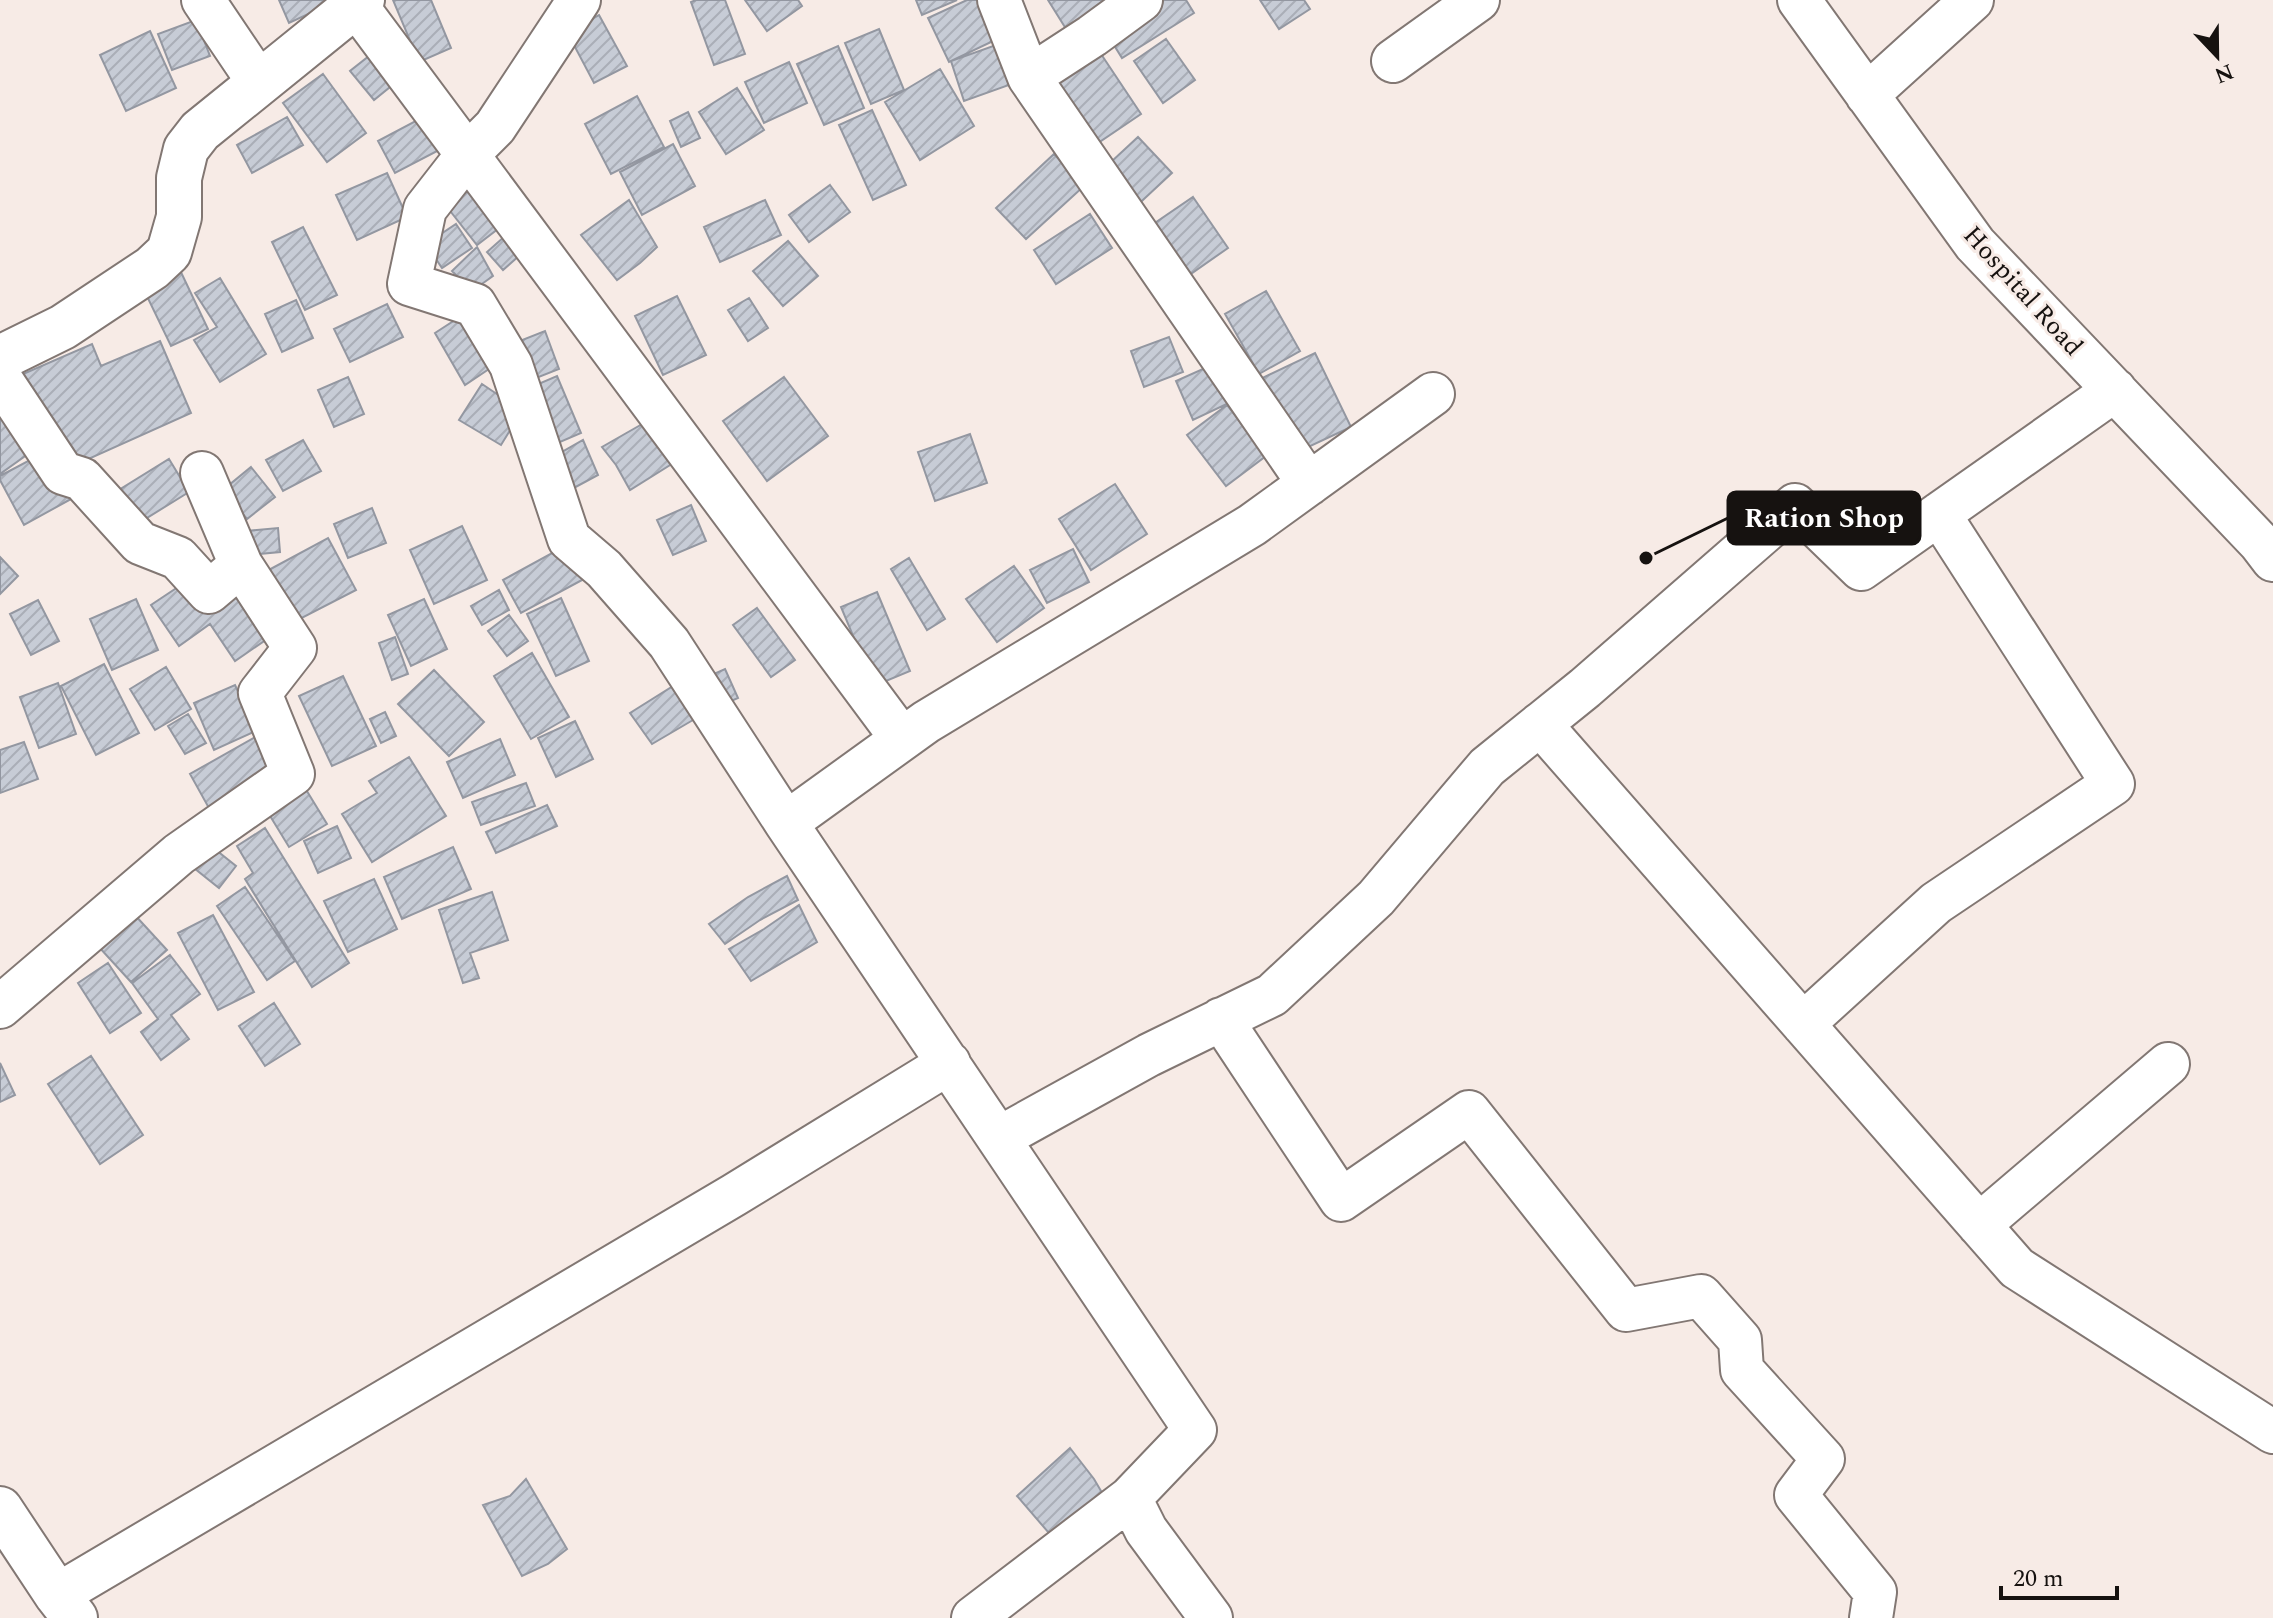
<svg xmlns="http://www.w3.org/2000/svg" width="2273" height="1618" font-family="Spectral,serif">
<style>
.building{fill:url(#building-hatch);stroke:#9397a1;stroke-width:2}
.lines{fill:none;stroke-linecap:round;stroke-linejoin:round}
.street-casing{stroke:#827773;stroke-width:46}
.secondary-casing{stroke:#827773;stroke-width:48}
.street{stroke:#fff;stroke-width:42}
.secondary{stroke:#fff;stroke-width:44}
.labels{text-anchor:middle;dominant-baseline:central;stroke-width:6;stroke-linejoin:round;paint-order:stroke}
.street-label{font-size:26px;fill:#161210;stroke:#f7ebe6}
.leader{fill:none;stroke:#161210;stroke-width:3}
.callout-dot{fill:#161210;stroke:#f7ebe6;stroke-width:3}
.callout{fill:#161210;stroke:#161210;stroke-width:3}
.callout-label{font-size:28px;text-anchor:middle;font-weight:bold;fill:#fff}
</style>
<defs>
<pattern id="building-hatch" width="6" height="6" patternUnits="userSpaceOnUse" patternTransform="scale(2)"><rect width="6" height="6" fill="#c7ccd6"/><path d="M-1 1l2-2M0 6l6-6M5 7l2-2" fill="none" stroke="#aaaeb7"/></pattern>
</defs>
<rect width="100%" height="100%" fill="#f7ebe6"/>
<!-- building -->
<path class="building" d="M279 0H328L330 4 289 23Z
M393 0H431L451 48 419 62Z
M696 0H725L745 54 714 65 691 2Z
M745 0H798L802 6 767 31Z
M916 0H957L922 15Z
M967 0H992L1008 34 949 62 928 18Z
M1048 0H1129L1073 40Z
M1151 0H1186L1194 13 1122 58 1104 29Z
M1260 0H1304L1310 9 1279 29Z
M599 15 627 66 594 83 567 32Z
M196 20 210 56 172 70 158 34Z
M879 29 904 90 871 104 845 43Z
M150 31 176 88 126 111 100 55Z
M1166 39 1195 80 1163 103 1134 61Z
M383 45 406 74 374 100 350 71Z
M996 45 1009 85 964 101 951 61Z
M1095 45 1141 114 1095 145 1049 76Z
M838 46 864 108 824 125 797 64Z
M789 62 807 103 764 123 745 82Z
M940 69 974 126 920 160 885 102Z
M323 74 366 133 327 162 283 103Z
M737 88 764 130 726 154 699 112Z
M637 96 664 147 611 174 585 124Z
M872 110 906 185 873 200 839 125Z
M688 112 700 138 681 147 670 121Z
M425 116 441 149 395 173 378 141Z
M287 117 303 145 252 173 237 145Z
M1138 137 1172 173 1131 211 1097 175Z
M673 144 695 186 642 215 620 172Z
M1054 154 1084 186 1026 239 996 208Z
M387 173 407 217 357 240 336 195Z
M481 181 511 219 477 245 447 207Z
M830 185 850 212 809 242 789 215Z
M1193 197 1228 248 1185 278 1149 227Z
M629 200 657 247 640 263 617 280 581 235Z
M765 200 781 235 720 262 704 227Z
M1090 214 1112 248 1056 284 1034 250Z
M456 224 472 248 442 268 426 244Z
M303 227 337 295 305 310 272 242Z
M513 229 529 247 503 270 487 252Z
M788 241 818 276 783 306 753 271Z
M477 247 493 276 472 291 452 271Z
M179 268 208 329 171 346 142 286Z
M220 278 266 354 220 382 194 340 217 327 195 293Z
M1266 291 1300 351 1259 374 1225 314Z
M677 296 706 355 663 375 635 316Z
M749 298 768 328 748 341 728 310Z
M296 300 313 338 282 352 265 314Z
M387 304 403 337 350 362 334 329Z
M469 311 498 363 465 385 435 333Z
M545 331 559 369 526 382 512 344Z
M1169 337 1183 372 1144 387 1131 351Z
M160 341 191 413 64 470 23 374 92 344 101 366Z
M1315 353 1351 427 1289 456 1254 382Z
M1214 364 1231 402 1193 420 1176 381Z
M557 376 581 433 553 445 529 388Z
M348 377 364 414 334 427 318 390Z
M784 377 828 436 767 481 723 421Z
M482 384 522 411 501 445 459 420Z
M1227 405 1266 456 1226 486 1187 435Z
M0 413 28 454 0 474Z
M658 415 683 457 630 490 616 465 602 447Z
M970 434 987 483 935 501 918 452Z
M303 440 321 471 283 491 266 460Z
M583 440 598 475 570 490 555 456Z
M45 452 71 499 24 525 0 480V476Z
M169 459 189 492 129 529 109 496Z
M251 467 275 497 247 519 223 490Z
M1115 484 1147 534 1091 570 1059 519Z
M691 505 706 541 673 555 657 520Z
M372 508 386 543 348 558 334 524Z
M462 526 487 580 434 604 410 550Z
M278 528 280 552 250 555 247 531Z
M328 538 356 590 292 623 265 572Z
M563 547 582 580 521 613 503 580Z
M1073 549 1089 582 1047 603 1030 570Z
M0 557 18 576 0 594Z
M909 558 945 619 927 630 891 569Z
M1014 566 1044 608 997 642 966 599Z
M190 579 243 583 276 633 235 661 210 624 179 646 151 605Z
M499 590 509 610 482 625 471 606Z
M877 592 910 671 874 686 841 607Z
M561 598 589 661 556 676 527 614Z
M136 599 158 650 112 670 90 619Z
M424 599 447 649 411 666 388 615Z
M38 600 59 641 31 655 10 614Z
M757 608 795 660 771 677 733 625Z
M509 615 528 641 507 656 488 631Z
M395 637 408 674 392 680 379 643Z
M532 653 569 717 531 739 494 676Z
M104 664 139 733 96 755 61 686Z
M166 667 191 709 155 730 130 689Z
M725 669 738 698 720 706 707 677Z
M434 670 484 722 449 756 398 704Z
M343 676 376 746 332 766 299 696Z
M686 678 705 713 652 744 630 713Z
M58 683 76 734 39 748 20 697Z
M235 685 256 731 214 750 194 703Z
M385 712 396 736 381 743 370 719Z
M188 714 206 743 185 754 168 726Z
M575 721 593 759 556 777 538 738Z
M257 736 277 772 210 810 190 774Z
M500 739 515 775 463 798 447 762Z
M24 742 38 779 0 793V750Z
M409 757 446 816 372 862 342 814 377 793 369 781Z
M302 783 327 824 289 847 264 806Z
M526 783 535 806 481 825 472 802Z
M547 805 557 826 496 853 486 832Z
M337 826 351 858 318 873 304 841Z
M265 828 349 963 312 987 245 879 253 873 237 846Z
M211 846 236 866 219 888 194 868Z
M453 847 471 889 402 919 384 877Z
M787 876 798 900 760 920 725 944 709 924 748 897Z
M374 879 397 929 348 952 324 901Z
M245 887 295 961 267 980 217 906Z
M492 892 508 940 470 953 479 978 463 983 439 910Z
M799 905 817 942 751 981 729 949 764 929Z
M133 913 167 950 131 982 98 946Z
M213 915 254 992 218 1010 178 933Z
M170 955 200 994 171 1015 189 1039 161 1060 141 1032 158 1019 132 983Z
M108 963 141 1013 110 1033 78 983Z
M274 1003 300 1044 265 1066 239 1026Z
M91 1056 143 1135 100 1164 48 1084Z
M0 1063 15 1095 0 1102Z
M1070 1448 1094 1479 1111 1508 1061 1547 1017 1496Z
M526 1479 567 1549 548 1564 522 1576 483 1505 510 1496Z"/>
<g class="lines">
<!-- street casing -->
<g class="street-casing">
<path id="street" d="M203 0 259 83
M579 0 495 127 467 155 425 209 409 284 475 305 511 365 569 539 604 569 669 643 786 823 1195 1430 1130 1498 1146 1530 1211 1618
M999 0 1029 77 1309 484
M1799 0 1975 244 2260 543 2273 560
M356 5 902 739
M1393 61 1478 0
M1029 77 1092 36 1141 0
M1867 95 1972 0
M0 378 63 473 82 479 140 543 178 558 209 592 241 565 295 648 260 693 293 774 179 854 0 1007
M202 473 241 565
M1540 724 2017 1268 2273 1432
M786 823 926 722 1252 525 1433 394
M1221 1019 1341 1200 1469 1112 1626 1310 1701 1296 1740 1340 1742 1370 1823 1459 1796 1495 1875 1592 1871 1618
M1803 1024 1936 903 2113 784 1939 514
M999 1138 1149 1055 1272 995 1376 898 1487 767 1585 688 1795 505 1861 569 2115 390
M1979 1225 2168 1064
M57 1595 734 1195 949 1063
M973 1618 1130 1498"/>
</g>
<!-- secondary casing -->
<g class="secondary-casing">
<path id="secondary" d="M0 358 63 327 152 268 169 252 179 217V178L186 149 200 131 362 0
M0 1509 57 1595 75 1618"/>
</g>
<!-- street -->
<use href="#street" class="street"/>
<!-- secondary -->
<use href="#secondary" class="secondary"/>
</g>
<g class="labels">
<!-- street labels -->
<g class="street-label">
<text transform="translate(2023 291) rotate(48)">Hospital Road</text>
</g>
</g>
<!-- callouts -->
<path class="leader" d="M1646 558L1728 518"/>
<circle class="callout-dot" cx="1646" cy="558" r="8"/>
<rect class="callout" x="1728" y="492" width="192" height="52" rx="8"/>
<g class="callout-label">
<text x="1824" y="527">Ration Shop</text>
</g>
<!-- north arrow -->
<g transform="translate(2217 56) rotate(158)" stroke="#f7ebe6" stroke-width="6" paint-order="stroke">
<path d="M0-6L14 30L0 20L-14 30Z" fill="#161210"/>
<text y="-12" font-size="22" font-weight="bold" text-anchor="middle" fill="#161210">N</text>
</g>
<!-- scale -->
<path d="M2001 1586v12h116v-12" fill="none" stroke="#161210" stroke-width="4"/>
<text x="2013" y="1586" font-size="24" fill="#161210" stroke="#f7ebe6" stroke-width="6" paint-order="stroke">20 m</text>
</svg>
